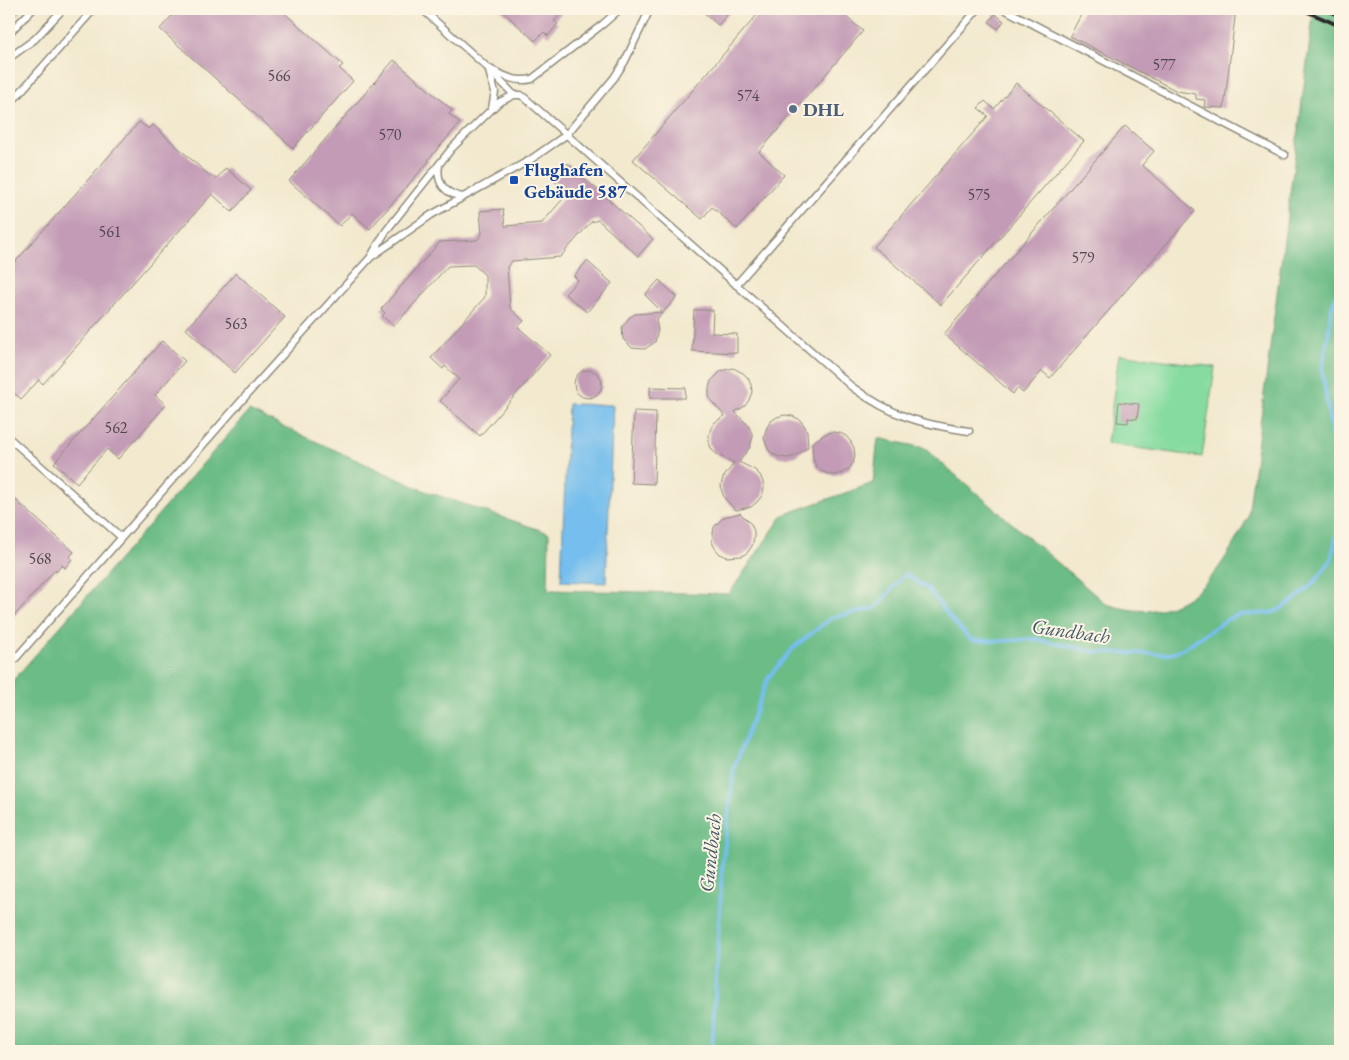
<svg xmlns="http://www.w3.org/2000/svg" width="1349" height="1060" font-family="'EB Garamond',serif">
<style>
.green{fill:#86dca0;stroke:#588466}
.forest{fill:#6cbc86;stroke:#4c7458}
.water{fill:#74beed;stroke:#50748c}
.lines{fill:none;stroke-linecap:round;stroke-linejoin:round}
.stream{stroke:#74beed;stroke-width:4}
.building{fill:#c39bb6}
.service-casing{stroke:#8e8a7c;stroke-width:9}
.service{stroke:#fff;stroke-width:6}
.rail{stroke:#2b2b2b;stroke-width:4}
.service-dot{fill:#5c6f8a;stroke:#fcf5e5;stroke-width:2}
.transit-dot{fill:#1a4fb4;stroke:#fcf5e5;stroke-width:2}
.labels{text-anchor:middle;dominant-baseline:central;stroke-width:4;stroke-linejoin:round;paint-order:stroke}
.number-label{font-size:16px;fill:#51474e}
.service-label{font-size:19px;font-weight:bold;fill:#4e5e75;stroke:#fcf5e5;text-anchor:start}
.transit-label{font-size:19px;font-weight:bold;fill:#164399;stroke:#fcf5e5;text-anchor:start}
.water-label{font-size:20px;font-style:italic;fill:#415765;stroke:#fcf5e5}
</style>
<rect width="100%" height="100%" fill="#fcf5e5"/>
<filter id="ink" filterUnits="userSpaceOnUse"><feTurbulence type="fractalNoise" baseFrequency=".02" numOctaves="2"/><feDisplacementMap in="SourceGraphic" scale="10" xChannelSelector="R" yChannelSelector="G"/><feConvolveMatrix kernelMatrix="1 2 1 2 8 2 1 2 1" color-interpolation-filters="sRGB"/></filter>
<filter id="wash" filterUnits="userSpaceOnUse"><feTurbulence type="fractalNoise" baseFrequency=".0096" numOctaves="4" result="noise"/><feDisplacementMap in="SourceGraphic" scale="20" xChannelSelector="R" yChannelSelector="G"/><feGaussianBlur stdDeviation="1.12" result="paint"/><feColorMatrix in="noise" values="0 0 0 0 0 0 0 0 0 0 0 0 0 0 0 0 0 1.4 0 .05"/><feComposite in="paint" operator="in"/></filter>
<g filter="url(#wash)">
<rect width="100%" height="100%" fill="#f2e9ce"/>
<!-- green -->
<path class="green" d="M9 9H23L14 18H9Z
M1119 354 1215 367 1202 457 1107 444Z"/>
<!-- forest -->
<path class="forest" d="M1314 9H1340V1051H9V685L249 411 425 491 549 533 548 590 729 594 783 515 873 483 878 438 924 448 1106 604C1184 629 1217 579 1248 517Z"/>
<!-- water -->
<path class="water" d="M568 404 613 405 606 583 561 581Z"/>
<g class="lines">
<!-- stream -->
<path class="stream" d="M712 1051 722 869 734 768 768 678 792 649 831 618 876 608 905 574 928 589 952 620 971 640 1001 641 1035 639 1096 652 1170 654 1184 648 1228 619 1238 615 1270 613 1277 611 1288 604 1305 591 1318 578 1331 560 1337 534 1339 515 1336 465 1322 369 1328 337 1331 309 1340 286"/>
</g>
<g id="blocks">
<!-- building -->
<path class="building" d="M178 9H280L343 65 339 68 353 81 293 148 160 29Z
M500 9H565L554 21 558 24 548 36 544 32 535 41Z
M700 9H733L718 25Z
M762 9H837L863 31 759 152 784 175 737 229 712 207 702 219 633 160Z
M1084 9H1236L1224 108 1204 107 1205 100 1196 99V94L1177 91 1070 36Z
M995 14 1004 21 998 29 989 22Z
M394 60 452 110 449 114 460 123 428 160 429 161 370 229 352 213 340 226 289 181Z
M1016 83 1084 141 941 305 874 247 988 116 978 108 985 101 994 109Z
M139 122 149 129 153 125 211 177 212 176 216 179 226 168 251 190 232 212 212 194 43 384 39 380 21 399 9 389V269Z
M1125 126 1154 151 1142 165 1195 211 1050 378 1042 371 1023 393 1017 388 1013 394 944 334Z
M567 163 653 239 638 256 598 220 591 222 560 257 512 261 507 267 510 308 524 321 518 327 550 355 480 436 440 401 459 379 445 366 443 369 431 358 485 297V275L474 265 448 266 394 326 382 316 385 313 381 309 440 242 477 240 482 234 480 211 503 209 505 226 542 223 568 193 552 179Z
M587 261 612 283 587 312 565 294 578 280 574 276Z
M236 273 285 317 235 373 186 329Z
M659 280 677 297 656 320 658 330 655 342 645 349 632 348 623 339 622 327 630 317 635 314 662 312 645 295Z
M694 310H713L712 333 737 334V353L692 351Z
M162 341 185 361 155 395 166 405 118 459 107 449 77 483 54 463Z
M733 368 743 373 748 378 751 385 752 392 749 400 745 406 735 412 748 425 753 436 750 447 739 462 755 470 760 475 763 482 764 489 762 496 757 502 751 507 736 510 725 499 722 492 721 485 723 478 734 463 718 455 712 450 709 443V435L711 428 715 422 725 416 712 402 709 396V388L711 381 721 371Z
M574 384a14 14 0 1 1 28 0a14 14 0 1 1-28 0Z
M650 387 686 388 685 398H650Z
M1119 402 1139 404 1137 419 1128 418V423L1117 422Z
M634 411 656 412 654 484 631 483Z
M785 415 792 416 799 419 804 425 807 431 808 447 795 456 788 458 780 457 773 454 768 449 764 438 767 427 771 421 777 417Z
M832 432 840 433 846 436 851 442 854 448 855 456 853 463 849 469 842 473 835 475 828 474 821 471 816 466 813 459 812 443 825 434Z
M9 494 74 552 69 557 72 559 65 568 62 565 56 572 55 570 9 622Z
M740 513 751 524 754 531V538L752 546 748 552 742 556 727 557 720 554 715 548 712 542 714 527 724 517Z"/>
</g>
</g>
<g filter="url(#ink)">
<use href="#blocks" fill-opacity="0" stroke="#8e8a7c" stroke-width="1"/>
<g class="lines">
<!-- service casing -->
<g class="service-casing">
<path id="service" d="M422 9 488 68 514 95
M1004 9 1285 155
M9 33 33 9
M9 58 35 39 63 9
M488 68C502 75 515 83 532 79L603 24 620 9
M489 71 495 92 492 108
M9 105 94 9
M439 165C436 183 445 194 463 197
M371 257 431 215 530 160 566 135 614 78 625 61 650 9
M736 285 978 9
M9 438 121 537
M9 666 251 390 370 258 386 231 452 148 498 103 514 95H521L525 98 852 387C892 416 920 424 969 431"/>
</g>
<!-- service -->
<use href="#service" class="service"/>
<!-- rail -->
<path class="rail" d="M1301 9 1340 26
M1326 9 1340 16"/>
</g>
</g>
<!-- markers -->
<circle class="service-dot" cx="793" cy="109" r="5"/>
<rect class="transit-dot" x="509" y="175" width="10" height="10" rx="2.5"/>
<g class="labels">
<!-- number labels -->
<g class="number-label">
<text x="1164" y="64">577</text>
<text x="279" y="75">566</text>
<text x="748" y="95">574</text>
<text x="390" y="134">570</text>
<text x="979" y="194">575</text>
<text x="110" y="231">561</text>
<text x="1083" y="257">579</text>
<text x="236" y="323">563</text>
<text x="116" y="427">562</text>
<text x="40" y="558">568</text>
</g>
<!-- service labels -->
<g class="service-label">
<text x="803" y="109">DHL</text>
</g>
<!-- transit labels -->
<g class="transit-label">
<text x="524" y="169">Flughafen<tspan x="524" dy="22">Gebäude 587</tspan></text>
</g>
<!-- water labels -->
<g class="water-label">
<text transform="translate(1071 631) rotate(8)">Gundbach</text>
<text transform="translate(710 853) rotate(-84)">Gundbach</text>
</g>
</g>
<!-- margin -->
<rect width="1349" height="1060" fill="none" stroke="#fcf5e5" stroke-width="30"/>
</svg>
